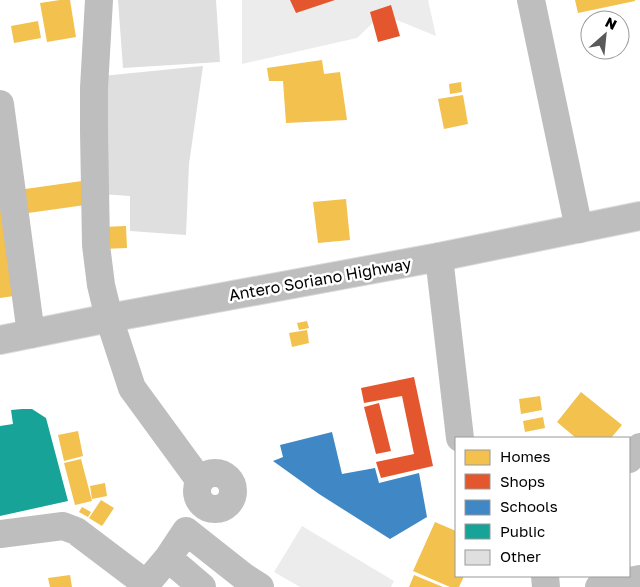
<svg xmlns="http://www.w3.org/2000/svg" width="640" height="587" font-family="'Golos Text',sans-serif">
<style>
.green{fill:#ececec}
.homes{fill:#f2c14e}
.shops{fill:#e4572e}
.schools{fill:#3f88c5}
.public{fill:#17a398}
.building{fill:#dfdfdf}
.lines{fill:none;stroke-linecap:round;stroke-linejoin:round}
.major-casing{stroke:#dbdbdb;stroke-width:30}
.minor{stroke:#bebebe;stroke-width:28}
.major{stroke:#bebebe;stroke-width:28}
.labels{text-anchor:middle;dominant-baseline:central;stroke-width:5;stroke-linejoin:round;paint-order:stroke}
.street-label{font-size:16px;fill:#000;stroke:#fff}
</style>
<rect width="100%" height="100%" fill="#fff"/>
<!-- green -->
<path class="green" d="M242 0H428L436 36 382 14 357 38 242 64Z
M302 526 394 581 391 587H300L274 572Z"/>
<!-- homes -->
<path class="homes" d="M60 0H70L76 37 47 42 40 3Z
M575 0H635V1L578 13Z
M38 21 41 38 14 43 11 26Z
M322 60 324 74 340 72 347 120 286 123 283 81H269L267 68Z
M461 82 462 92 450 94 449 84Z
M463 95 468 124 444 129 438 99Z
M0 161 21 295 0 298Z
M82 181 85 205 21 214 18 190Z
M346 199 350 240 318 243 313 202Z
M126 226 127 248 102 249 101 227Z
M307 321 309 328 299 330 297 323Z
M307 330 309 343 292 347 289 333Z
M581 392 622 425 611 438H576L557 422Z
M540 396 542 410 521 414 519 399Z
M543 417 545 428 525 432 523 421Z
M78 431 83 456 64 461 58 435Z
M81 459 92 501 75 505 64 463Z
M105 483 107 496 92 499 90 486Z
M101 500 114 508 102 526 89 518Z
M82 507 91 512 88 517 79 512Z
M435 522 456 531V576H464L459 587H450L413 571Z
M70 575 72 587H50L48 578Z
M414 575 443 587H409Z"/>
<!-- shops -->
<path class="shops" d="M290 0H335L296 13Z
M391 5 400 36 378 42 370 12Z
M414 377 433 466 381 478 376 462 414 454 402 396 364 403 361 388Z
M379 403 391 451 376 454 364 407Z"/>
<!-- schools -->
<path class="schools" d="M332 432 342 474 375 468 379 483 419 473 427 517 390 539 319 494 273 461 283 457 280 445Z"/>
<!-- public -->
<path class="public" d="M22 409H32L46 418 68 501 0 516V426L13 424 11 410Z"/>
<!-- building -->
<path class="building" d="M118 0H216L220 62 123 68Z
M203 66 189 164 186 235 130 231V196L100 194 102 76Z"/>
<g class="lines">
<!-- major casing -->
<g class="major-casing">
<path id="major" d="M0 340 109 318 439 257 640 216"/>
</g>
<!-- minor -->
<path class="minor" d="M99 0 94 88V131L96 245 101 285 109 318 132 388 200 481
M531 0 579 229
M0 104 31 334
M439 257 460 438
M629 459 640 447
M197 491a18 18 0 1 1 36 0a18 18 0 1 1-36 0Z
M0 534 63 526 76 531 146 584 168 558 186 531 243 576 260 587
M168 558 202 587
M545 576 546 587
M599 587 640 579"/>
<!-- major -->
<use href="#major" class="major"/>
</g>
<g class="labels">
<!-- street labels -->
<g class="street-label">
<text transform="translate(320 279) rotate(-10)">Antero Soriano Highway</text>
</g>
</g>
<!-- legend -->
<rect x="455" y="437" width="175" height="140" fill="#ffffff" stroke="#999999"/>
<rect x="465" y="450" width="25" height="15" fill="#f2c14e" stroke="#999999"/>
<text x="500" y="462" font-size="15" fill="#000000">Homes</text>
<rect x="465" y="474" width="25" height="15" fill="#e4572e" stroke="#999999"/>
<text x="500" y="487" font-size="15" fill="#000000">Shops</text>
<rect x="465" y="500" width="25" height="15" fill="#3f88c5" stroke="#999999"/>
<text x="500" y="512" font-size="15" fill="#000000">Schools</text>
<rect x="465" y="524" width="25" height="15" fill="#17a398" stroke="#999999"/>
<text x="500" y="537" font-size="15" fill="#000000">Public</text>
<rect x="465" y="550" width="25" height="15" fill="#dfdfdf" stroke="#999999"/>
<text x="500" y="562" font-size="15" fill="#000000">Other</text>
<!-- north arrow -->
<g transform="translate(605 35) rotate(27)"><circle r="24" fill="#ffffff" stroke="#999999"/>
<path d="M0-4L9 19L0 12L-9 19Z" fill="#595959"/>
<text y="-8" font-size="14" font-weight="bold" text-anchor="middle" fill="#000000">N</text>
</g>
</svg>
